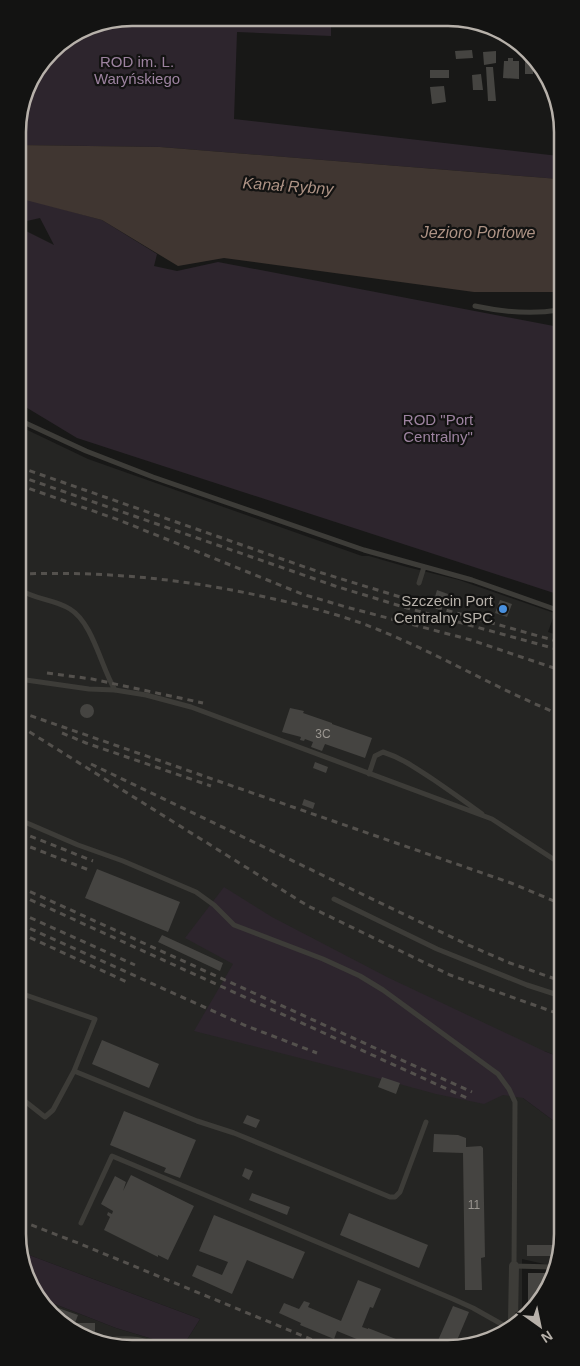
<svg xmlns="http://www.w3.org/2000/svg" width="580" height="1366" font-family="Helvetica,sans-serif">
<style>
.built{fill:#252523}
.green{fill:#2d252d}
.water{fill:#403631}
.building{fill:#454441}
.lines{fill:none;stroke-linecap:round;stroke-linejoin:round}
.service{stroke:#3d3c38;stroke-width:5}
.minor{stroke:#3d3c38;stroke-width:10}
.rail{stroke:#54514d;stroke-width:3;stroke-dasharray:6 5;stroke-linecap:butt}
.poi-dot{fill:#4990de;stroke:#131312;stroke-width:2}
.labels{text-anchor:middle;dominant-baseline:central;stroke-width:4.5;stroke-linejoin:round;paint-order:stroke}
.number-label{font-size:12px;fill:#9a9690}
.park-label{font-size:15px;fill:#9d83a0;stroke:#131312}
.poi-label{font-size:15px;fill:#b7b1aa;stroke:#131312;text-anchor:end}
.water-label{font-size:16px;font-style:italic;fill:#ae9385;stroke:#131312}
.rim{fill:none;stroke:#b7b1aa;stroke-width:2.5}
</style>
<rect width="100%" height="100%" fill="#181817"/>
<!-- built -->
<path class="built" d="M19 426 88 459 362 556H369L407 567 459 580 560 615V618H553L548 632 560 636 562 1058 544 1051 523 1098 562 1127V1241L553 1266 522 1259V1315L478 1345 183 1346 200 1319 21 1252Z
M42 1299 116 1328 176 1346H110L51 1315Z"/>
<!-- green -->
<path class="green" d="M132 18 331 19V36L237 32 234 119 559 156V179L160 147 18 145V124L29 81 56 46 88 26Z
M23 196 44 204 102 220 157 254 154 266 177 271 218 262 559 327 560 595 77 438 19 403 18 230 22 229 54 245 40 218 18 223V198Z
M224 887 272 917 389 978 544 1051 562 1058V1127L523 1098 503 1095 484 1104 436 1094 366 1075 194 1031 233 964 185 938Z
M21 1252 200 1319 183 1346H176L116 1328 42 1299 21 1264Z"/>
<!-- water -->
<path class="water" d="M18 145 160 147 559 179V292H474L224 258 178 266 102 220 18 198Z"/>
<!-- building -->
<path class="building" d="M472 50 473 58 456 59 455 51Z
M496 51V63L484 65 483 52Z
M508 58H513V61H519V79L503 78 504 61H508Z
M525 59H533V74H525Z
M486 67H493L496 101H488Z
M430 70H449V78H430Z
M481 74 483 90H473L472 75Z
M444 86 446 102 432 104 430 87Z
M437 590 448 594 446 601 435 597Z
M500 600 512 604 507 617 495 613Z
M80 711a7 7 0 1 1 14 0a7 7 0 1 1-14 0Z
M290 708 304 711 303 713 332 723V724L372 738 365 758 325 744 322 751 311 747 313 742 305 739 304 741 300 740 301 737 282 732Z
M315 762 328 767 326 773 313 768Z
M304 799 315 803 313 809 302 805Z
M97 869 180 902 168 932 85 898Z
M162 935 223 963 220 971 158 942Z
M102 1040 159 1064 149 1088 92 1064Z
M382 1077 400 1083 396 1094 378 1087Z
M124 1111 196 1140 180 1178 164 1172 166 1168 110 1145Z
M247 1115 260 1120 256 1128 243 1123Z
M434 1134 458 1135 466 1138V1147L481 1146 483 1148 485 1257 481 1258 482 1290H465L463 1153 433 1152Z
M245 1168 253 1171 249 1180 242 1176Z
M131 1175 194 1206 168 1260 158 1255V1257L104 1230 110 1217 107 1215 108 1212 112 1214 113 1211 101 1204 115 1176 126 1182 123 1191Z
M252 1193 290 1207 287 1215 249 1200Z
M349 1213 428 1245 419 1268 340 1235Z
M214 1215 305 1252 293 1279 247 1260 232 1294 192 1276 197 1265 222 1275 228 1262 199 1251Z
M527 1245H553V1256H527Z
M528 1273H548V1280L539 1304 528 1311Z
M358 1280 381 1289 373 1308 370 1307 362 1327 368 1329V1328L411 1345H362L357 1343 359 1340 337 1331 334 1339 300 1325 301 1323 279 1313 284 1303 299 1309 304 1301 310 1303 308 1307 341 1321Z
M44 1303 78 1315 75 1323H95V1337L93 1338 51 1315Z
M453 1306 469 1312 455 1345H436Z"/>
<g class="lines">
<!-- service -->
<path class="service" d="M475 306C503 312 530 315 559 310
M19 420 86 451 153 477 364 550 472 580 560 611
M419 583 424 567
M19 589C35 600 54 599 70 609 93 623 101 667 115 690
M19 679 89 689 115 690 146 695 191 707 492 819 561 864
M369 774 375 756 383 752C402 758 417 769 434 780 450 791 466 802 482 814
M20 820 78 845 123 861 196 892 214 905 234 925 323 959 360 976 383 990 498 1074 509 1089 515 1102 514 1266 553 1267
M334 899 437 949 527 985 561 996
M20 993 95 1019 74 1071 53 1110 45 1117 21 1098
M74 1071 197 1121 234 1133 390 1197H395L400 1192 426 1122
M81 1223 112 1156 453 1299 473 1308 505 1326
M116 1339C133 1338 142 1339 158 1346
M97 1340 116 1339V1346"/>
<!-- minor -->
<path class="minor" d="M513 1321 514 1266"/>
<!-- rail -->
<path class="rail" d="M19 467 322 573 410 600 560 642
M19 476 335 586 407 608 560 650
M19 485 119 520 302 594 346 607 471 640 560 670
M19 574C106 571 189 579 274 599 310 607 345 616 379 630 441 655 499 690 561 715
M47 673 92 679 203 703
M20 712 511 883 561 904
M20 726 308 906 450 975 562 1015
M62 733 86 743 211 786
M91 764 466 944 510 963 561 981
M20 832 93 861
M20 843 89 870
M20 887 472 1092
M20 895 469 1099
M20 913 135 965
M20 924 244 1025 317 1053
M20 933 127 982
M21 1221 78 1243 325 1345"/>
</g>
<!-- markers -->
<circle class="poi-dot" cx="503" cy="609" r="5"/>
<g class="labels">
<!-- number labels -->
<g class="number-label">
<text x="323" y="734">3C</text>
<text x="474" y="1205">11</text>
</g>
<!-- park labels -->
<g class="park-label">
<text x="137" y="61">ROD im. L.<tspan x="137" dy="17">Waryńskiego</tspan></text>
<text x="438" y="419">ROD "Port<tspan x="438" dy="17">Centralny"</tspan></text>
</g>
<!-- poi labels -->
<g class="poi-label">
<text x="493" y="600">Szczecin Port<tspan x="493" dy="17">Centralny SPC</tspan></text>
</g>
<!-- water labels -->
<g class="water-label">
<text transform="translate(288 186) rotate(4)">Kanał Rybny</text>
<text x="478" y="232">Jezioro Portowe</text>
</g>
</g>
<!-- crop -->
<path d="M0 0H580V1366H0ZM132 26H448A106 106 0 0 1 554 132V1234A106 106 0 0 1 448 1340H132A106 106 0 0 1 26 1234V132A106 106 0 0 1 132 26Z" fill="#131312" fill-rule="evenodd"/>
<path class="rim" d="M132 26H448A106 106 0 0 1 554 132V1234A106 106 0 0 1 448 1340H132A106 106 0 0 1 26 1234V132A106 106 0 0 1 132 26Z"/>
<!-- north arrow -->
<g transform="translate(540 1326) rotate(147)" stroke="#131312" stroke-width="4" paint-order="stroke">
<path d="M0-4L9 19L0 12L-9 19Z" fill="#b7b1aa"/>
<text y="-8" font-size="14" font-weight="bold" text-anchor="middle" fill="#b7b1aa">N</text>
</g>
</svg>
